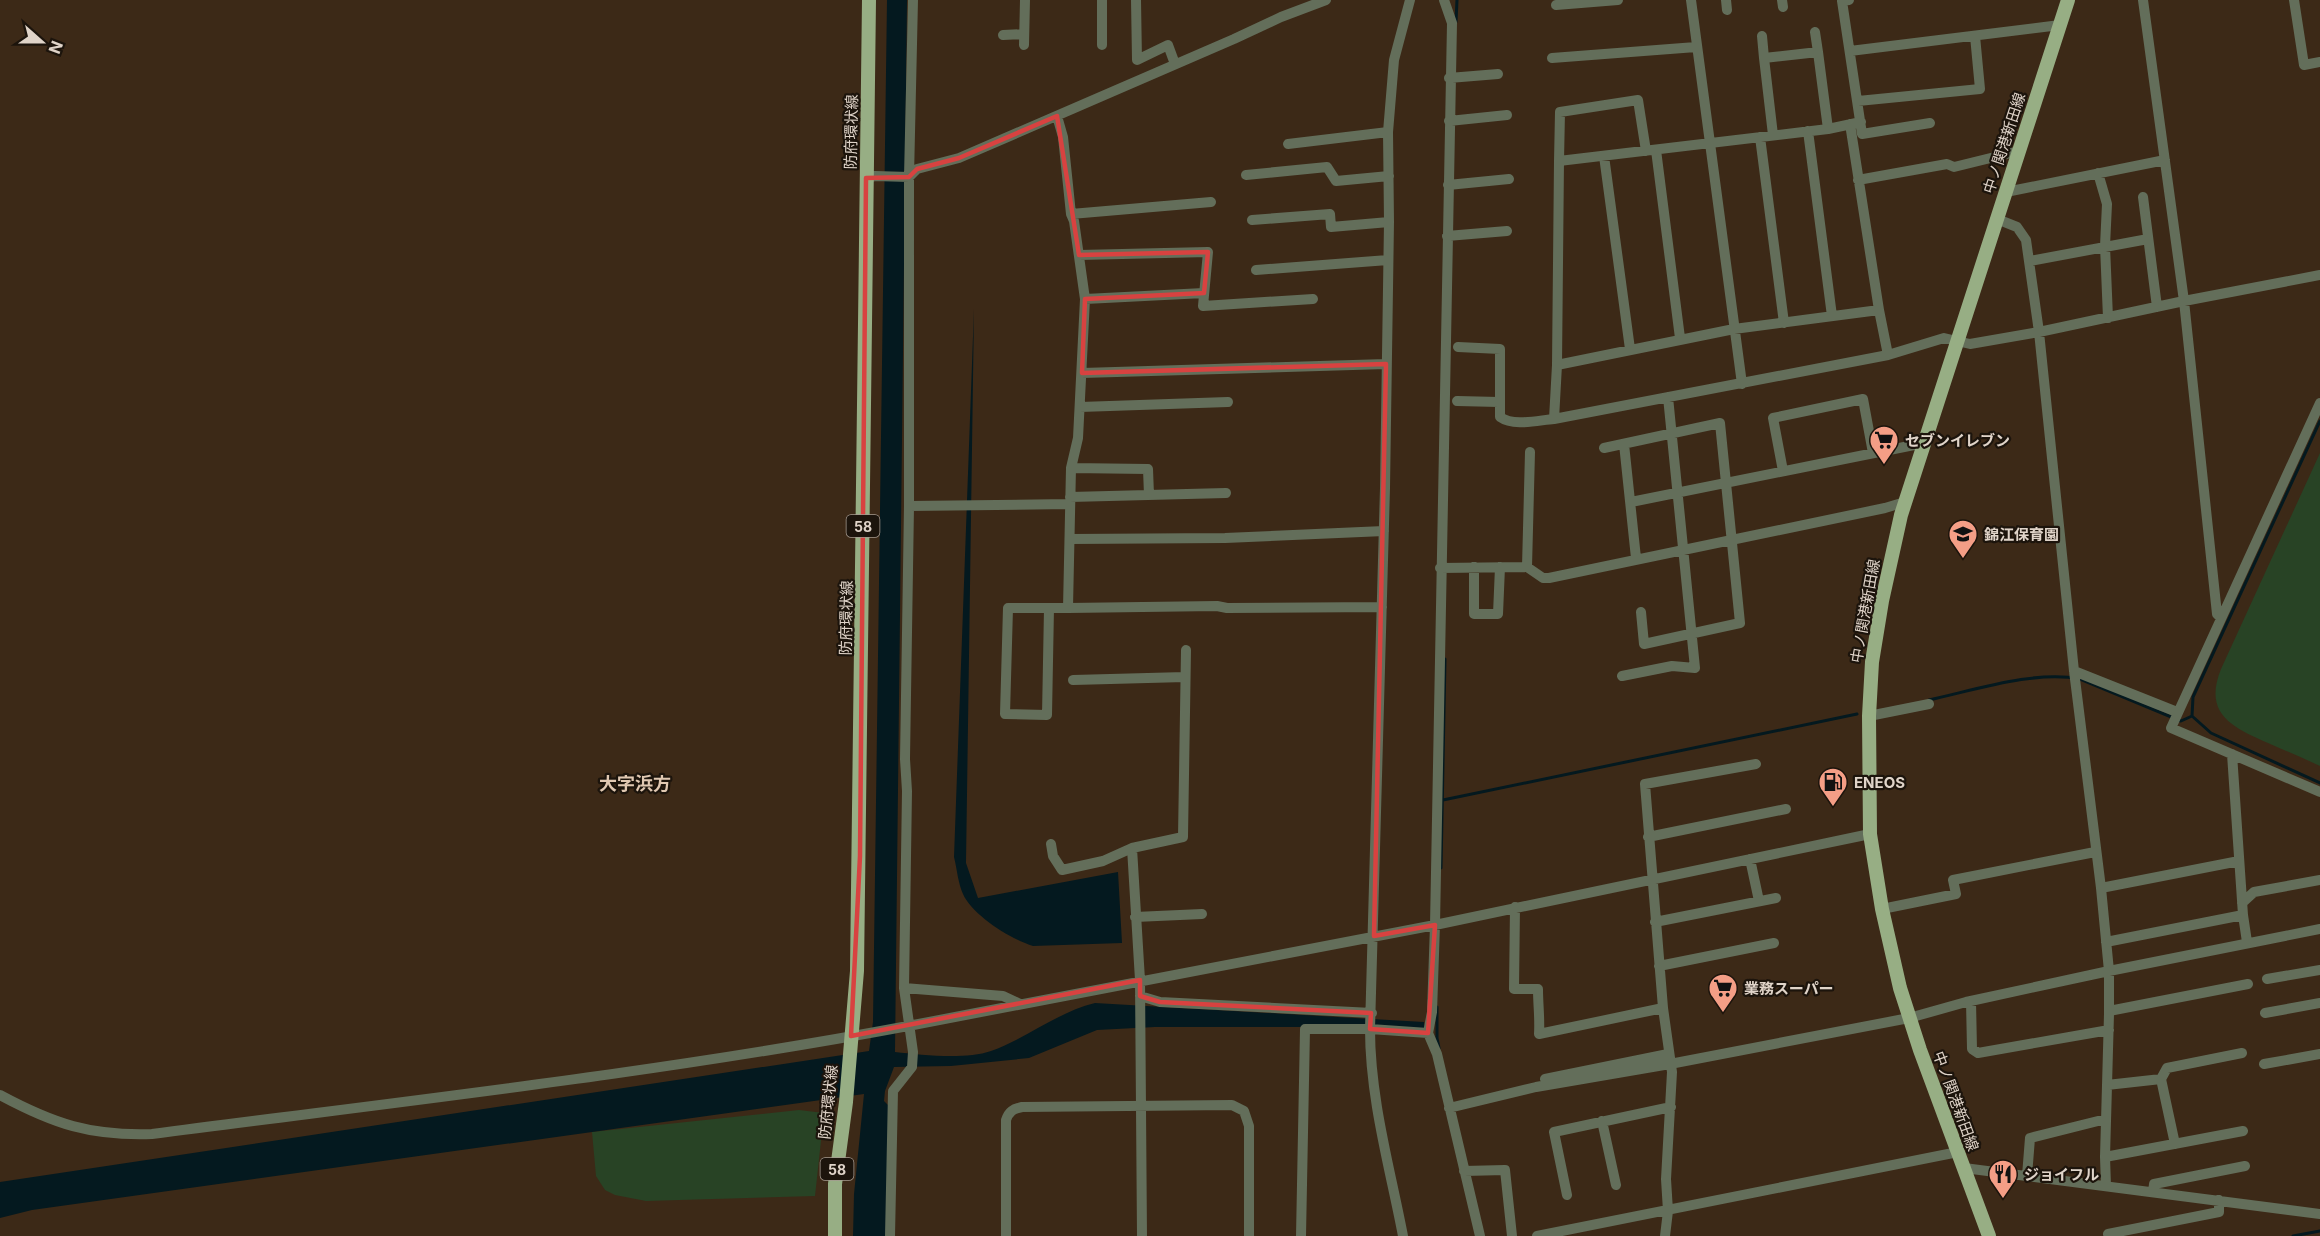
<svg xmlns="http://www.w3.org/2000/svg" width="2320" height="1236" font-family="Inter,'Noto Sans JP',sans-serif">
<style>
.green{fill:#284325}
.water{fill:#04191f}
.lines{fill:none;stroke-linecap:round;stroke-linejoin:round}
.stream{stroke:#04191f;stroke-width:3}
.minor{stroke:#636e5a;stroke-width:10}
.major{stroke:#97ae84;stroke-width:14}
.marked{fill:none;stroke:#d84240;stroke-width:4.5;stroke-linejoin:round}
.labels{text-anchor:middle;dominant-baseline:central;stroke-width:4.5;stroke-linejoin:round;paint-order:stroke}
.shield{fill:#1c140c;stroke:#a59a90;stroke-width:1.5}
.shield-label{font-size:14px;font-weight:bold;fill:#e0d4c9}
.street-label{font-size:15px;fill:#e0d4c9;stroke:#1c140c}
.poi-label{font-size:15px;font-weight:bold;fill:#e0d4c9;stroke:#1c140c;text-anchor:start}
.quarter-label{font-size:18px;font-weight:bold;fill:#e0c8b2;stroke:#1c140c}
</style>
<rect width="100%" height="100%" fill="#3c2917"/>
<!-- green -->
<path class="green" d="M2320 453V766C2303 758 2286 751 2268 743 2232 727 2203 714 2221 669Z
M799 1110 824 1113 815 1196 646 1201 615 1195 605 1190 596 1176 592 1132Z"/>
<!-- water -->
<path class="water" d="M887 0H907L895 1052C922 1055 965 1060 991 1051 1027 1038 1058 1012 1095 1003L1424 1022 1425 1031 1300 1027H1155L1097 1030 1029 1058 951 1066 894 1067 885 1091 884 1101 889 1106 886 1236H853L854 1194 864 1094 32 1210 0 1218V1182L869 1051 873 1022Z
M974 309 966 863 978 898 1118 872 1122 943 1033 946C1012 940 972 915 963 894 958 883 957 869 954 857Z"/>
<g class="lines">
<!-- stream -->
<path class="stream" d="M1456 22 1457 0
M1929 700C1975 690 2035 670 2080 679L2181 721 2192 716
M2192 716 2193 697 2320 421
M2192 716 2211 733 2320 783
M1443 800 1857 714
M1441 868 1445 659
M1437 1007V1038L1439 1048
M2293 1236 2320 1231"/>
<!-- minor -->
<path class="minor" d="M1136 0 1137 60 1168 45 1175 64
M1444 0 1452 23 1435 925 1432 1012 1428 1033 1437 1054 1480 1236
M1691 0 1742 384
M1726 0 1727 10
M1782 0 1783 7
M1849 0 1842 1 1862 134 1930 123
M2143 0 2184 301 2217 614 2221 618
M2294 0 2304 65 2320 62
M1556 5 1618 0
M1815 32 1818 52
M1003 35 1024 34
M1762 36 1764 58
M1024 45 1025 0
M1102 45V0
M1850 51 2060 25
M1552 58 1696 47
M1449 78 1498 74
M1858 101 1980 89 1975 36
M1057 116 1063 137 1071 214 1074 221 1085 299 1078 438 1071 468 1068 608
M1449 121 1507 115
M1850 124 1879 310 1888 355
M1808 131 1832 316
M1773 135 1764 58 1818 52 1828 129
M1760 137 1784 323
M1288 144 1388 132
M1656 150 1680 338
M1604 156 1630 349
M1559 161 1560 112 1638 100 1646 151
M2098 173 2107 204 2105 246 2108 318
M1246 175 1327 167 1336 181 1389 176
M866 178 875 176 909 177 917 169 959 158 1234 39 1281 17 1326 0
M1858 180 1947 164 1954 167 2019 151
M1448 185 1509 179
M2006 192 2165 160
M2143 197 2157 307
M1071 214 1211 202
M1997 219 2017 227 2026 240 2039 332 2074 671 2101 888 2109 971V1014L2105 1157 2106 1186
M1252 220 1330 214 1331 227 1389 222
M1447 236 1507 231
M1079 255 1208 252 1203 306 1313 299
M2030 261 2148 239
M1256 270 1388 260
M1085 299 1204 293
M1458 347 1500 349V417C1514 427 1539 420 1554 419L1888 355 1944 338 1970 344 2039 332 2184 301 2320 275
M1557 365 1734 329 1879 310
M1082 373 1386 364
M1457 401 1499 402
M2320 403 2171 728 2320 792
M1080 407 1228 402
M1554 419 1557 365 1559 161 1828 129 1861 122
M1624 444 1636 558
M1604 448 1720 423 1740 623 1644 644 1641 612
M1071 468 1148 469 1149 495
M1783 471 1773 418 1863 399 1873 453
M1070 497 1226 493
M1631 502 1924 443
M909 506 1070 504
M1070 539 1225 538 1384 531
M1474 567V614H1498L1500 567
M1527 567 1530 452
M1440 568 1527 567 1543 578H1549L1885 508 1905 502
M1049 608 1047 715 1005 714 1008 608H1068L1217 606 1227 608 1382 607
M2074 671 2177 712
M1622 676 1672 666 1695 668 1668 397
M1073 680 1185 677
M1869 716 1929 704
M2232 754 2243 915 2247 942
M1648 837 1786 809
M1051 844 1053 856 1062 870 1103 861 1132 848 1183 837 1186 650
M1132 848 1140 980 1142 1236
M1750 859 1759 901
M2101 888 2239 861
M2242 903 2254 892 2320 880
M1515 907 1514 989H1538C1538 1005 1540 1018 1539 1034L1663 1008
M1882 909 1956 894 1953 880 2095 852
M1135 917 1202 914
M1655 922 1776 898
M2106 942 2243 915
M1659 966 1774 943
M2267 979 2320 970
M904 988 1003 996 1020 1004
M1140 996 1160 1002 1372 1013
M1971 1001 1972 1049 1978 1053 2109 1030
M2109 1011 2248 984
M2265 1013 2320 1003
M2264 1064 2320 1054
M1545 1079 1668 1054
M2161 1079 2175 1144
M2107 1085 2161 1079 2167 1068 2242 1053
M0 1095C54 1124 90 1136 152 1134 404 1101 658 1073 908 1026L1435 925 1870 834
M1449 1108 1536 1087 1670 1064 1909 1018 1966 1002 2109 971 2320 929
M1602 1121 1616 1185
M2105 1157 2243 1131
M1964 1168 2320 1214
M1464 1171 1505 1170 1512 1236
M2027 1176 2030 1138 2106 1119
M2153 1192 2154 1184 2245 1166
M1567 1195 1554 1132 1671 1107
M2108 1234 2219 1212V1200
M890 1236 893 1091 912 1067 913 1052 904 988 907 791 905 759 909 506V177L913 0
M1006 1236V1120C1009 1111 1013 1109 1022 1107L1232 1105 1244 1111 1249 1126V1236
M1301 1236 1305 1029H1370L1428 1033
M1403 1236C1390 1168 1370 1099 1370 1029L1385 488 1389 222 1388 132 1394 60 1410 0
M1537 1236 1958 1152
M1665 1236 1668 1211 1666 1179 1672 1072 1663 1008 1645 784 1756 764"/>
<!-- major -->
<path class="major" d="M835 1236V1184L846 1102 857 971 869 0
M1989 1236 1920 1050 1900 988 1882 909 1870 834 1869 716 1872 662 1882 601 1901 515 2068 0"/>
</g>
<!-- marked area -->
<path class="marked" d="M1057 116 1079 255 1208 252 1204 293 1085 299 1082 373 1386 364 1374 936 1435 925 1428 1033 1370 1029 1371 1013 1160 1002 1140 996V980L851 1036 860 856 866 178 909 177 917 169 959 158Z"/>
<!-- icons -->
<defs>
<g id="supermarket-pin" transform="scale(1.5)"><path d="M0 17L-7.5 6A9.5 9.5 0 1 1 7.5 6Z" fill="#f49e86" stroke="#1c140c"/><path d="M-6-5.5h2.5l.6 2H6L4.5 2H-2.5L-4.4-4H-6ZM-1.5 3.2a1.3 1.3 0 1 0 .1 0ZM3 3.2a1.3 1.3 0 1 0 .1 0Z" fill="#111"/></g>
<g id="school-pin" transform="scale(1.5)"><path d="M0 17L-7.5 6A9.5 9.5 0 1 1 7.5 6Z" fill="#f49e86" stroke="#1c140c"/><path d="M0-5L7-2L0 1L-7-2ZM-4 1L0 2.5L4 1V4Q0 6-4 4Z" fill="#111"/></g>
<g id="fuel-pin" transform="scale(1.5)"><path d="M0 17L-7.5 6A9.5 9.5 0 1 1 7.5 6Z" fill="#f49e86" stroke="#1c140c"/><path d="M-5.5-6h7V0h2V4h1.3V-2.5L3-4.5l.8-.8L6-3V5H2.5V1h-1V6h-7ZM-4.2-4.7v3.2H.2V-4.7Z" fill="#111"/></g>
<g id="restaurant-pin" transform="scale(1.5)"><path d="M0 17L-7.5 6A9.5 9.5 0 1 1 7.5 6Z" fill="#f49e86" stroke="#1c140c"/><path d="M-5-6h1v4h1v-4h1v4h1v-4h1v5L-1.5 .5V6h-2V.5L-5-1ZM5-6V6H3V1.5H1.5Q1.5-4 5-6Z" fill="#111"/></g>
</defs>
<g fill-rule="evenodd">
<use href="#supermarket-pin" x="1884" y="440"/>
<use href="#school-pin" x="1963" y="534"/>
<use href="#fuel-pin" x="1833" y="782"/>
<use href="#supermarket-pin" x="1723" y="988"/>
<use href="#restaurant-pin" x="2003" y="1174"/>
</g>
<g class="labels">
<!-- shield labels -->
<g class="shield">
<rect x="846.5" y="515" width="33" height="22" rx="4.5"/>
<rect x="820.5" y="1158" width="33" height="22" rx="4.5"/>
</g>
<g class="shield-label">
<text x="863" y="526">58</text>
<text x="837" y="1169">58</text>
</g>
<!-- street labels -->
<g class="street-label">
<text transform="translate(851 132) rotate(-89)">防府環状線</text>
<text transform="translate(2004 143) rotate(-72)">中ノ関港新田線</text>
<text transform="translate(1865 611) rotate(-80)">中ノ関港新田線</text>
<text transform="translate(846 618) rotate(-89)">防府環状線</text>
<text transform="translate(1956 1101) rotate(70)">中ノ関港新田線</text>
<text transform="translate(828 1102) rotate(-84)">防府環状線</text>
</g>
<!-- poi labels -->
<g class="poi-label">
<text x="1905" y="440">セブンイレブン</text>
<text x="1984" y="534">錦江保育園</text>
<text x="1854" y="782">ENEOS</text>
<text x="1744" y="988">業務スーパー</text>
<text x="2024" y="1174">ジョイフル</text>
</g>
<!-- quarter labels -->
<g class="quarter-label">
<text x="635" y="783">大字浜方</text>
</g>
</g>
<!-- north arrow -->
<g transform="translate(42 42) rotate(111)" stroke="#1c140c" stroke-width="4.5" paint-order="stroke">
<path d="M0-4.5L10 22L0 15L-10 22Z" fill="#e0d4c9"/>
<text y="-9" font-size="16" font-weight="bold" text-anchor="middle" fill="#e0d4c9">N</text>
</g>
</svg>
